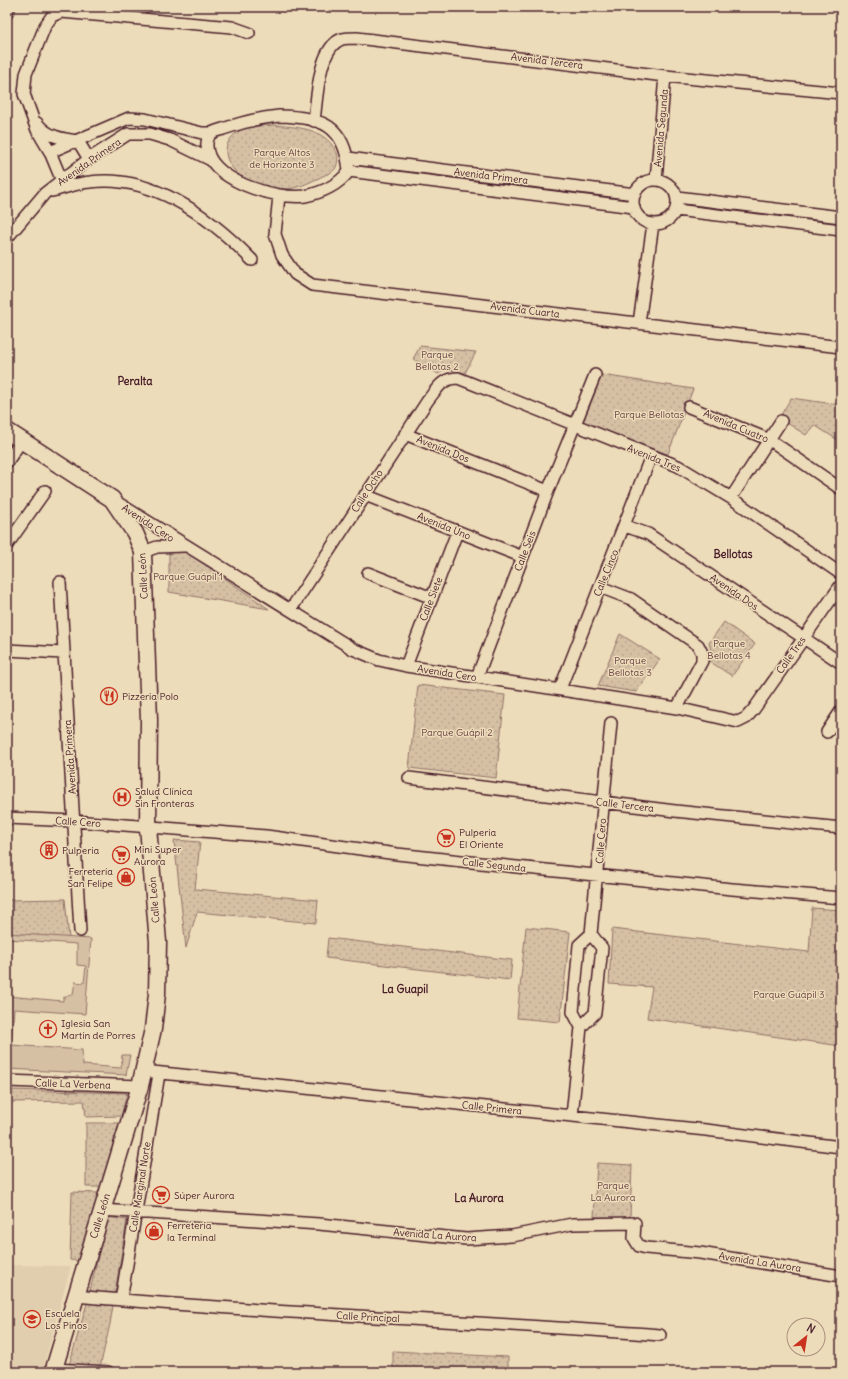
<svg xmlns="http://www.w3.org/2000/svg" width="848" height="1379" font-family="Delius,sans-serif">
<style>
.built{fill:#e1ceaf}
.grass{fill:url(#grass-dots);stroke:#907068}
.garden{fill:#d5c0a4;stroke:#907068}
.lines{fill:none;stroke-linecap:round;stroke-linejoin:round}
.stream{stroke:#896862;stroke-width:3.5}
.minor-casing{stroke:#4a1f2b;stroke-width:14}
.secondary-casing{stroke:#4a1f2b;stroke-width:19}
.minor{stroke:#eddcb9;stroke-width:11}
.secondary{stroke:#eddcb9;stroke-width:16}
.labels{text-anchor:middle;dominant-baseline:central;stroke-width:3;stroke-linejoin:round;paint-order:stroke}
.street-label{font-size:10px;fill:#4a1f2b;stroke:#eddcb9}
.park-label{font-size:10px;fill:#663f43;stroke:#eddcb9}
.poi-label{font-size:10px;fill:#4a1f2b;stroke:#eddcb9;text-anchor:start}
.neighbourhood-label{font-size:11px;font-weight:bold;fill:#4a1f2b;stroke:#eddcb9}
</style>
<defs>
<pattern id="grass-dots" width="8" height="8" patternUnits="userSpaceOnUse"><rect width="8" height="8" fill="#d5c0a4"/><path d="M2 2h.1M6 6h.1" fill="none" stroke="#b8a58d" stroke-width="1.8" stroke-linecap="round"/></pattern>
</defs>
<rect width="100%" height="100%" fill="#eddcb9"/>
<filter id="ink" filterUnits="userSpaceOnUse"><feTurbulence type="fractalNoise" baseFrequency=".025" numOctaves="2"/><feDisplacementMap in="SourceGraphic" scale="8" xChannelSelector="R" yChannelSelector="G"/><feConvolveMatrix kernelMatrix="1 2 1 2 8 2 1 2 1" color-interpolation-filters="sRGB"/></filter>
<g filter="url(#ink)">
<!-- built -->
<path class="built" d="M7 1265 71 1266 42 1372H7Z"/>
<!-- grass -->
<path class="grass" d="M272 125C296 127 323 127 336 151 339 156 338 164 335 169 332 173 324 175 319 178 312 181 305 185 297 187 277 193 249 187 235 171 220 155 224 137 245 128 253 125 264 126 272 125Z
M420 346 476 352 465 373 446 369 438 374 413 359Z
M602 375 693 389 668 454 582 424Z
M791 398 841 405V442L814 425 806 435 779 418Z
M183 549 269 609 169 592V551Z
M724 622 755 644 732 676 709 661 711 650 709 643Z
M620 634 660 659 636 692 598 686Z
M418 685 505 695 496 778 409 768Z
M174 840 200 842 195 889 318 900 316 923 197 912 186 948Z
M65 899 69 938 7 933V900Z
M812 908 841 910V1046L647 1018 652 987 609 984 612 929 809 952Z
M526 927 570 932 560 1022 517 1018Z
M328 938 512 960 510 980 326 958Z
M7 1090 127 1093 121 1116 86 1117 84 1101 7 1102Z
M86 1123H119L101 1187H86Z
M597 1163 632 1165 630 1218 594 1217Z
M72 1192 99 1193 78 1261 70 1260Z
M107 1217 127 1220 110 1324 99 1372H67L88 1300Z
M393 1351 508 1357V1372H393Z"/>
<!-- garden -->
<path class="garden" d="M7 933 91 939 85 1014 14 1009 11 1045 82 1050 83 1065 121 1068 122 1055H130L126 1075 7 1069V996L63 1001V998L73 994 75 982 84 983 86 966 77 965V944L7 939Z"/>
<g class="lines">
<!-- stream -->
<path class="stream" d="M7 24 16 7"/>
<!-- minor casing -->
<g class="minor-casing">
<path id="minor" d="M279 116C322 117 345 125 349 171 339 185 321 193 305 196 277 200 204 180 207 143 207 140 209 135 212 133 215 131 220 130 223 129 242 122 259 118 279 116Z
M314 121C317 100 318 47 342 39 346 38 352 38 357 38L665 76 841 93
M37 123C47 137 63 139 78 141L89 159
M50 152 129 118 145 119 202 133H211
M348 158 635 194
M349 171 634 207
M656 180 665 76
M633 202a22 22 0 1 1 44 0a22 22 0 1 1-44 0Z
M62 181 50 152 37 130 24 94 26 74 45 26 52 16 61 12 232 27 249 33
M52 191C64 188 77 183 90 182 153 174 211 218 252 260
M279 196 275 234 282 255 295 274 312 285 841 347
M677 197 841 217
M676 210 841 230
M7 238 45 193 89 159 128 134H150L170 140 211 160
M639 323 653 224
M689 407 770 440 841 489
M405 434 548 491
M7 462 22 440
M365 495 523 557
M731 498 781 421
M118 503 353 649 379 660 406 666 677 708 738 722 746 718 754 709 841 585
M625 526 648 534 841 663
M7 545 45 491
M143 552 157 547 184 546
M368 573 432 598
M60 582 80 931
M600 587 631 599 698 645 702 653V661L677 708
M291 609 428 400C437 389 442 378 458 378L678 466 731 498 841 574
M7 650 63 653
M406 666 457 532
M477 677 548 491 595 375
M560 689 651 456
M827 732 841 711
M409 778 675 811 841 828
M7 818 74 821 266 836 397 854 526 868 732 889 841 898
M581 1027 595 1013 602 948 591 934 611 723
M143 1071 706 1130 841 1147
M7 1081 140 1086
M572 1116 581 1027 573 1012 579 945 591 934
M101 1210 319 1224 466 1239 512 1236 572 1224 635 1223 634 1238 639 1246 646 1248 700 1253 841 1276
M76 1296C270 1314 465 1320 660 1335
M121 1300 159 1074
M54 1369 108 1372"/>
</g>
<!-- secondary casing -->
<g class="secondary-casing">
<path id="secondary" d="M7 431 112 499 135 533 143 552 149 720 148 827 158 942 157 994 153 1029 140 1086 53 1372"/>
</g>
<!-- minor -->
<use href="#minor" class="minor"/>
<!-- secondary -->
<use href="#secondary" class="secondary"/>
</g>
</g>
<!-- icons -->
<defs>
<g id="restaurant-ring" transform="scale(0.9)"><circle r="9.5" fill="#eddcb9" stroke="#c8321e" stroke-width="1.5"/><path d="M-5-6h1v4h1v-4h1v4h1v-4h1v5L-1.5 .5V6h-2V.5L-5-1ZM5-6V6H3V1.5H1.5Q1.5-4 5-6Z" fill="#c8321e"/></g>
<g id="hospital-ring" transform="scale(0.9)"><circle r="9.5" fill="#eddcb9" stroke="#c8321e" stroke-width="1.5"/><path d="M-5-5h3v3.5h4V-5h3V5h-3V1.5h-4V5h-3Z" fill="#c8321e"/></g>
<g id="supermarket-ring" transform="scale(0.9)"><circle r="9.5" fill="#eddcb9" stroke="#c8321e" stroke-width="1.5"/><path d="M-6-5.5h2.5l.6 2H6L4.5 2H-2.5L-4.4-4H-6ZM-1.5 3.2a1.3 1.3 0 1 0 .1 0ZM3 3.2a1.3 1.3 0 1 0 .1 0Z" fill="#c8321e"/></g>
<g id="building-ring" transform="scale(0.9)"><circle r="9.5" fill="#eddcb9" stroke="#c8321e" stroke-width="1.5"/><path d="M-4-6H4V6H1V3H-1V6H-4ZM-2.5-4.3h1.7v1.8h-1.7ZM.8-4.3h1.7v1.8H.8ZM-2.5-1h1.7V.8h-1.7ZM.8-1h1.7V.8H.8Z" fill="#c8321e"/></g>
<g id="shop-ring" transform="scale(0.9)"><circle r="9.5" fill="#eddcb9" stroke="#c8321e" stroke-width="1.5"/><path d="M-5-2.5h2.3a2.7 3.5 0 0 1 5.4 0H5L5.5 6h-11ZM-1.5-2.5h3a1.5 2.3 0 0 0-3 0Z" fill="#c8321e"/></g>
<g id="church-ring" transform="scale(0.9)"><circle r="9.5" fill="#eddcb9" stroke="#c8321e" stroke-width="1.5"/><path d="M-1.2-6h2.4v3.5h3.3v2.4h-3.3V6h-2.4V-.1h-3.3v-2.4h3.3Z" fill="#c8321e"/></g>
<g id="school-ring" transform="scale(0.9)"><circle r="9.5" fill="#eddcb9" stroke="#c8321e" stroke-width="1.5"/><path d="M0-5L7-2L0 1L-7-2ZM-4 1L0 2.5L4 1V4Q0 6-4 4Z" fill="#c8321e"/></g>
</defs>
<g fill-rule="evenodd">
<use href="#restaurant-ring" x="109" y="696"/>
<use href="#hospital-ring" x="122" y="797"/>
<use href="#supermarket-ring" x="446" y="838"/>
<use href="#building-ring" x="49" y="850"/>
<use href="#supermarket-ring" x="121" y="855"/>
<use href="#shop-ring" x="126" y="877"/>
<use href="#church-ring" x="48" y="1029"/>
<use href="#supermarket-ring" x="161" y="1195"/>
<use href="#shop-ring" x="154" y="1231"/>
<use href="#school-ring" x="32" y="1319"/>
</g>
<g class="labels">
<!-- street labels -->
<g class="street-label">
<text transform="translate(547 61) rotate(7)">Avenida Tercera</text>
<text transform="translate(661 128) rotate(-85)">Avenida Segunda</text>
<text transform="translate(89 162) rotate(-35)">Avenida Primera</text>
<text transform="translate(491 176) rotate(7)">Avenida Primera</text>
<text transform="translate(525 310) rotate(7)">Avenida Cuarta</text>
<text transform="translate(736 426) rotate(23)">Avenida Cuatro</text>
<text transform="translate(443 449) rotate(22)">Avenida Dos</text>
<text transform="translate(654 458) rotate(22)">Avenida Tres</text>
<text transform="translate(367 491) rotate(-57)">Calle Ocho</text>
<text transform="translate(148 523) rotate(33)">Avenida Cero</text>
<text transform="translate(444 526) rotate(22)">Avenida Uno</text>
<text transform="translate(525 551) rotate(-69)">Calle Seis</text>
<text transform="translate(606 573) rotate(-68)">Calle Cinco</text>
<text transform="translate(143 576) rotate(-93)">Calle León</text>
<text transform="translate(734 592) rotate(34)">Avenida Dos</text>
<text transform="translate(431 599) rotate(-69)">Calle Siete</text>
<text transform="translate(791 655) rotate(-55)">Calle Tres</text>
<text transform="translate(447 673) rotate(9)">Avenida Cero</text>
<text transform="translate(70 757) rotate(-94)">Avenida Primera</text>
<text transform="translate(625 805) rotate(7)">Calle Tercera</text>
<text transform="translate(78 822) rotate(4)">Calle Cero</text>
<text transform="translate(601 841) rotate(-86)">Calle Cero</text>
<text transform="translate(494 865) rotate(6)">Calle Segunda</text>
<text transform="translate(154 900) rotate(-95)">Calle León</text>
<text transform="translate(73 1084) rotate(2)">Calle La Verbena</text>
<text transform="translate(492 1108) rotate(6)">Calle Primera</text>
<text transform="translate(140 1187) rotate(-81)">Calle Marginal Norte</text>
<text transform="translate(100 1216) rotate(-73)">Calle León</text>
<text transform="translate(435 1235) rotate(4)">Avenida La Aurora</text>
<text transform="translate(760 1262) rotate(9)">Avenida La Aurora</text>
<text transform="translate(368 1317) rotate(3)">Calle Principal</text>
</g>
<!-- park labels -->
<g class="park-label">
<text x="282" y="152">Parque Altos<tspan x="282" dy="12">de Horizonte 3</tspan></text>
<text x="437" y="354">Parque<tspan x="437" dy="12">Bellotas 2</tspan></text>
<text x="649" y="414">Parque Bellotas</text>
<text x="188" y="576">Parque Guápil 1</text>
<text x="729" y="643">Parque<tspan x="729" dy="12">Bellotas 4</tspan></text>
<text x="630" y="660">Parque<tspan x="630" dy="12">Bellotas 3</tspan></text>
<text x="457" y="732">Parque Guápil 2</text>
<text x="789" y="994">Parque Guápil 3</text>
<text x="613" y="1185">Parque<tspan x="613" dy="12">La Aurora</tspan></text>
</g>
<!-- poi labels -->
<g class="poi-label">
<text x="122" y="696">Pizzeria Polo</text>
<text x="135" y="791">Salud Clínica<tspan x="135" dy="12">Sin Fronteras</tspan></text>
<text x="459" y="832">Pulpería<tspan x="459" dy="12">El Oriente</tspan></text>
<text x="134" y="849">Mini Super<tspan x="134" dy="12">Aurora</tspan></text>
<text x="62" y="850">Pulpería</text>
<text x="113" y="871" text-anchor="end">Ferretería<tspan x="113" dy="12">San Felipe</tspan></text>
<text x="61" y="1023">Iglesia San<tspan x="61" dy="12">Martín de Porres</tspan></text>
<text x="174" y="1195">Súper Aurora</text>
<text x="167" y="1225">Ferretería<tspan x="167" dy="12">la Terminal</tspan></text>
<text x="45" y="1313">Escuela<tspan x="45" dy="12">Los Pinos</tspan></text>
</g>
<!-- neighbourhood labels -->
<g class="neighbourhood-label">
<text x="135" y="381">Peralta</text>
<text x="733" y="554">Bellotas</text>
<text x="405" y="989">La Guapil</text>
<text x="479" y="1198">La Aurora</text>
</g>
</g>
<!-- margin -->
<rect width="848" height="1379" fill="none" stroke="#eddcb9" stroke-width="24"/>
<rect x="12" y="12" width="824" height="1355" fill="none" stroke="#4a1f2b" stroke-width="1.5" filter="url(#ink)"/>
<!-- north arrow -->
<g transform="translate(806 1337) rotate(30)"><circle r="19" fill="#eddcb9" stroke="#ac9080"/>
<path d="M0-3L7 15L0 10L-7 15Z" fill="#c8321e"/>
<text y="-6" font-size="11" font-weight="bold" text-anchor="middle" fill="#4a1f2b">N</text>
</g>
</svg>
